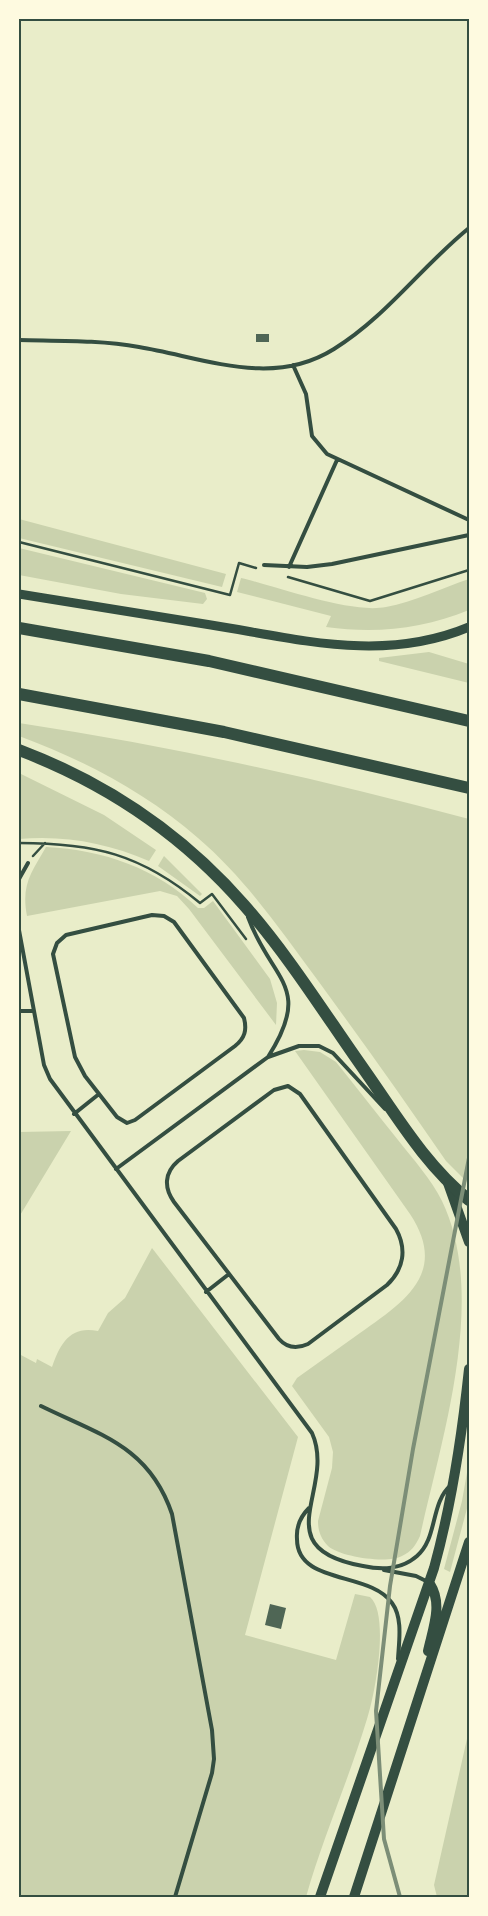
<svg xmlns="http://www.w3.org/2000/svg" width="488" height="1916" font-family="Mulish,sans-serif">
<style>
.green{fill:#cad2ad}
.building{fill:#4f6655}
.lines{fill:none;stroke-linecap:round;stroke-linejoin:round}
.path{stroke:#344e41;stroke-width:2.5}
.service{stroke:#344e41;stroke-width:4}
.tertiary{stroke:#344e41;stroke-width:9}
.secondary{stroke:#344e41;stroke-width:10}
.motorway{stroke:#344e41;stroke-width:12}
.rail{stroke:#7c8e77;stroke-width:4}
.neatline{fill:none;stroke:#344e41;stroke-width:2}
</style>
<rect width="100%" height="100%" fill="#e9edc9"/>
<!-- green -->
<path class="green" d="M19 519 226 574 222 587 19 538Z
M19 548 201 592 205 593 207 599 203 604 121 594 19 575Z
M241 578C279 587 350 614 386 607 414 602 442 588 469 579V610C423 629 376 634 326 627L331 616 237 592Z
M429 652 469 664V683L379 661V658Z
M19 723C171 746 321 779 469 819V1184L446 1161C405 1101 362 1041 319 982 282 932 246 879 198 838 145 792 84 760 19 736Z
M19 773 104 815 156 850 149 861C107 843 65 835 19 839Z
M46 847C104 850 156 868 198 908H204L213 901 270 979 277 1003 276 1025 189 909 177 896 160 891 27 916C21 885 31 873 46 847Z
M164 856 202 894 200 896 158 866Z
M304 1050 320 1052 336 1062C357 1088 377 1114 398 1140 413 1159 431 1179 442 1201 488 1297 442 1437 420 1536 416 1545 411 1552 402 1556 388 1564 340 1557 328 1546 321 1539 318 1531 318 1521L332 1468 333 1452 329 1437 292 1386 297 1378C318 1363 339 1348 360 1333 404 1302 449 1273 410 1214L295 1051Z
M71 1131 19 1217V1132Z
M152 1248 298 1437 245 1635 336 1660 355 1594 370 1597C390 1614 375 1695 367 1719 349 1779 323 1837 306 1897H19V1354L36 1363 37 1359 52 1367C60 1344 70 1325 98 1331L108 1313 125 1298Z
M469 1461V1501L450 1572 444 1569 462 1501Z
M469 1730V1897H437L434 1885Z"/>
<!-- building -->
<path class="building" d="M256 334H269V342H256Z
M270 1604 286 1608 281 1629 265 1625Z"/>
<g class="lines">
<!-- path -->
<path class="path" d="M19 542 230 595 239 563 256 568
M288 577 370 601 469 570
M19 843C94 843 141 854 200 903L212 894 246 939
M33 856 45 843"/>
<!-- service -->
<path class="service" d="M19 340C59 341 100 340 139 347 205 358 272 388 334 349 386 317 422 266 469 228
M293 365 306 394 312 436 327 454 469 520
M264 565 307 567 332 564 469 535
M289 567 337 460
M19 879 28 863
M152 915 164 916 174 922 244 1018C247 1030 245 1038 235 1046L135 1120 127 1123 117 1117 85 1076 75 1057 53 954 57 943 66 935Z
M248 917C271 981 314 985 268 1057
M19 930 44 1065 50 1079 312 1433C337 1489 263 1548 363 1566 382 1570 401 1570 417 1556 438 1538 430 1503 451 1485
M19 1011H33
M288 1086 300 1094 396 1229C407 1249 404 1269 387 1285L308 1344C297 1349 287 1348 279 1339L174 1202C164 1188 164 1173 178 1161L274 1090Z
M74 1114 99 1094
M116 1169 268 1057 299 1046H319L333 1053 385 1109
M206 1292 229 1274
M41 1406C100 1435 149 1446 172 1514L212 1730 214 1759 212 1773 175 1897
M309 1508C300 1517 296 1526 297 1539 297 1585 370 1571 392 1603 403 1618 399 1641 398 1659
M384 1570 416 1576 428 1582"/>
<!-- tertiary -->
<path class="tertiary" d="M19 594C83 604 147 615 211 625 299 639 383 663 469 627"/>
<!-- secondary -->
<path class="secondary" d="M448 1183 469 1242
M428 1651C433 1628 443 1604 430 1584
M320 1897 434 1568C452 1503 462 1435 469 1369
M354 1897 469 1542"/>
<!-- motorway -->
<path class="motorway" d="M19 628 209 661 469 721
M19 694 224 732 469 788
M19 750C106 783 183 835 244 905 289 956 326 1016 365 1071 396 1115 426 1166 469 1200"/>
<!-- rail -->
<path class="rail" d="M400 1897 384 1839 376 1711 390 1586 413 1449 469 1158"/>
</g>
<!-- border -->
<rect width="488" height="1916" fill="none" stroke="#fefae0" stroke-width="40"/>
<rect x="20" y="20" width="448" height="1876" class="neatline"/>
</svg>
